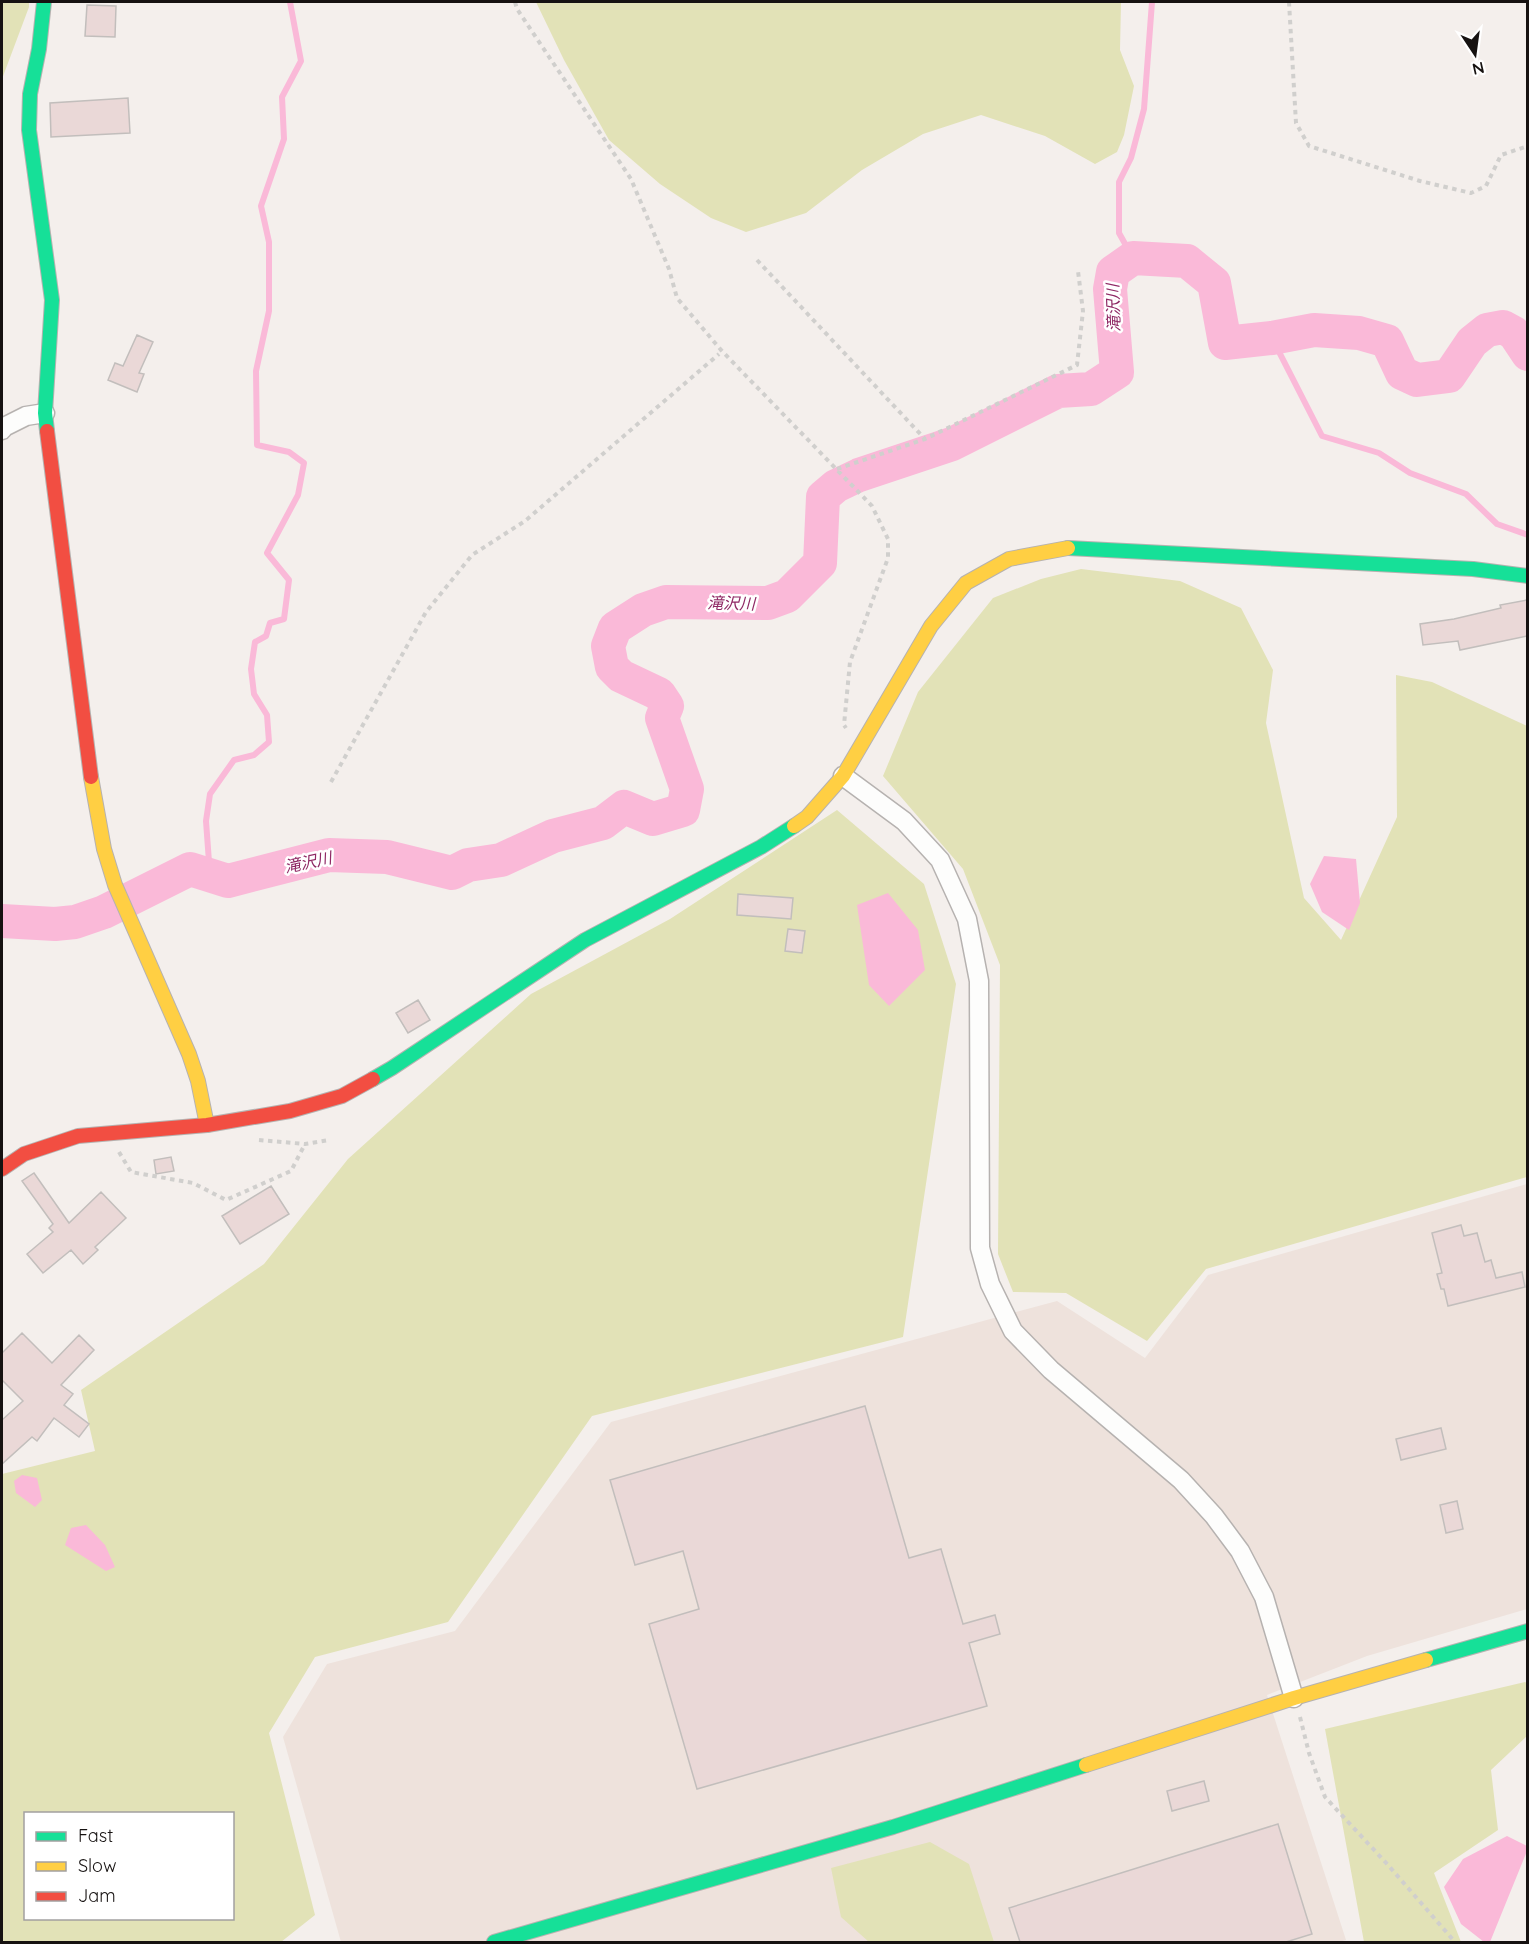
<svg xmlns="http://www.w3.org/2000/svg" width="1529" height="1944" font-family="Quicksand,'Noto Sans JP',sans-serif">
<style>
.built{fill:#eee2dc}
.green{fill:#e2e2b7;fill-rule:evenodd}
.water{fill:#fab9d8}
.lines{fill:none;stroke-linecap:round;stroke-linejoin:round}
.stream{stroke:#fab9d8;stroke-width:6}
.river{stroke:#fab9d8;stroke-width:34}
.building{fill:#ead8d7;stroke:#c2bebc;stroke-width:1.5}
.street-casing{stroke:#b6b2b0;stroke-width:21}
.fast-casing{stroke:#b6b2b0;stroke-width:16}
.slow-casing{stroke:#b6b2b0;stroke-width:16}
.jam-casing{stroke:#b6b2b0;stroke-width:16}
.path{stroke:#d0cfcd;stroke-width:4;stroke-dasharray:4.5 4.5;stroke-linecap:butt}
.street{stroke:#fdfdfc;stroke-width:18}
.fast{stroke:#16e098;stroke-width:14}
.slow{stroke:#ffcf43;stroke-width:14}
.jam{stroke:#f24e42;stroke-width:14}
.labels{text-anchor:middle;dominant-baseline:central;stroke-width:5;stroke-linejoin:round;paint-order:stroke}
.water-label{font-size:16px;font-style:italic;fill:#8f2965;stroke:#fff}
</style>
<rect width="100%" height="100%" fill="#f4efec"/>
<!-- built -->
<path class="built" d="M1527 1184V1609L1367 1656 1267 1695 1346 1940 1339 1942H341L283 1737 327 1664 455 1631 611 1422 1057 1301 1145 1358 1208 1275Z"/>
<!-- green -->
<path class="green" d="M2 2H29V7L2 79Z
M536 2H1121L1120 50 1134 86 1124 135 1117 152 1095 164 1045 136 981 115 923 134 862 170 806 213 746 232 711 218 660 184 609 140 564 60Z
M1081 569 1180 581 1241 608 1273 670 1266 723 1304 898 1341 940 1397 817 1396 675 1432 682 1527 726V1177L1206 1269 1147 1341 1066 1293 1013 1292 998 1254 1000 965 963 869 883 776 918 692 993 598 1041 579Z
M837 810 924 884 956 984 903 1337 592 1416 448 1622 315 1657 269 1733 315 1915 281 1942H2V1474L95 1451 81 1390 264 1264 348 1159 531 994 670 919ZM26 1814H232V1918H26Z
M1525 1682 1528 1684 1527 1736 1491 1770 1498 1830 1434 1873 1461 1942H1364L1325 1729Z
M930 1842 969 1864 994 1942H869L841 1917 831 1868Z"/>
<!-- water -->
<path class="water" d="M1324 856 1356 859 1360 903 1349 930 1322 912 1310 884Z
M888 893 918 930 925 970 889 1006 869 985 857 905Z
M22 1475 37 1478 42 1500 35 1507 16 1493 14 1481Z
M86 1525 105 1545 115 1567 106 1571 65 1545 71 1528Z
M1507 1836 1527 1846V1851L1490 1942H1484L1461 1924 1444 1887 1463 1859Z"/>
<g class="lines">
<!-- stream -->
<path class="stream" d="M1133 258 1119 233V182L1131 158 1144 109 1152 2
M1272 338 1322 436 1379 453 1410 473 1466 494 1497 524 1528 535
M228 881 209 862 206 821 210 794 234 760 254 755 269 742 267 715 254 694 251 669 255 642 266 636 270 623 284 619 289 580 267 553 298 495 304 463 289 452 257 445 256 371 269 311V242L261 206 284 139 282 97 301 61 290 2"/>
<!-- river -->
<path class="river" d="M2 921 55 924 75 922 104 912 190 869 228 881 329 855 387 857 452 873 468 865 501 860 553 836 603 823 624 807 653 819 683 810 687 789 662 718 667 706 659 694 621 676 612 667 608 646 615 628 643 610 666 602 768 603 787 596 820 563 823 497 836 486 859 475 952 444 1058 391 1091 389 1117 372 1110 289 1113 272 1133 258 1187 261 1214 283 1225 343 1272 338 1314 330 1359 333 1387 341 1402 373 1417 380 1449 376 1472 342 1487 330 1503 327 1514 333 1528 354"/>
</g>
<!-- building -->
<path class="building" d="M87 5 116 6 115 37 85 36Z
M128 98 130 133 51 137 50 103Z
M137 335 153 342 139 373 144 374 137 392 108 380 115 363 123 366Z
M1527 600V636L1460 650 1458 641 1423 645 1420 624 1454 619 1501 608 1500 605Z
M738 894 793 898 791 919 737 915Z
M788 929 805 931 802 953 785 951Z
M418 1000 430 1020 408 1033 396 1013Z
M171 1157 174 1171 156 1174 154 1160Z
M34 1173 69 1223 101 1192 126 1218 95 1247 98 1250 83 1264 71 1250 43 1273 27 1254 53 1232 49 1228 53 1224 22 1181Z
M271 1186 289 1214 240 1244 222 1216Z
M1461 1225 1464 1236 1477 1233 1485 1262 1491 1260 1496 1278 1522 1272 1525 1287 1448 1306 1444 1289H1441L1437 1274 1442 1273 1432 1233Z
M22 1333 52 1363 79 1335 94 1350 61 1385 73 1394 64 1405 89 1424 79 1437 54 1418 37 1441 32 1437 2 1464V1420L23 1401 2 1380V1353Z
M865 1406 909 1558 941 1549 963 1624 995 1615 1000 1634 969 1643 987 1706 697 1789 649 1624 699 1609 683 1551 635 1565 610 1480Z
M1441 1428 1446 1449 1401 1460 1396 1439Z
M1457 1501 1463 1529 1446 1533 1440 1505Z
M1204 1781 1209 1801 1172 1811 1167 1791Z
M1278 1824 1312 1934 1286 1942H1020L1009 1908Z"/>
<g class="lines">
<!-- street casing -->
<g class="street-casing">
<path id="street" d="M2 430 4 427 26 416 45 413
M843 776 904 821 940 860 967 919 979 981 980 1248 990 1284 1013 1331 1051 1370 1181 1480 1214 1516 1240 1551 1264 1597 1294 1698"/>
</g>
<!-- fast casing -->
<g class="fast-casing">
<path id="fast" d="M44 2 39 49 30 94 29 130 52 300 45 413 47 431
M1068 548 1473 569 1528 576
M373 1079 392 1068 585 940 761 847 794 826
M1426 1660 1528 1631
M494 1942 893 1827 1086 1765"/>
</g>
<!-- slow casing -->
<g class="slow-casing">
<path id="slow" d="M91 777 104 849 115 885 189 1054 198 1081 207 1125
M794 826 807 817 843 776 931 626 966 583 1009 559 1068 548
M1086 1765 1294 1698 1426 1660"/>
</g>
<!-- jam casing -->
<g class="jam-casing">
<path id="jam" d="M47 431 91 777
M2 1169 24 1154 78 1136 207 1125 290 1111 342 1096 373 1079"/>
</g>
<!-- path -->
<path class="path" d="M515 2 517 9 631 179 669 269 677 298 721 350 872 506 888 539V558L850 662 844 725 846 728
M1289 2 1296 123 1309 146 1420 181 1471 193 1486 186 1501 155 1528 146
M757 260 925 439
M837 469 925 439 1077 365 1083 311 1078 271
M331 782 426 612 472 555 525 521 719 354
M259 1140 305 1144 329 1140
M119 1152 131 1172 193 1183 226 1200 291 1171 305 1144
M1300 1717 1309 1753 1325 1797 1388 1865 1455 1942"/>
<!-- street -->
<use href="#street" class="street"/>
<!-- fast -->
<use href="#fast" class="fast"/>
<!-- slow -->
<use href="#slow" class="slow"/>
<!-- jam -->
<use href="#jam" class="jam"/>
</g>
<g class="labels">
<!-- water labels -->
<g class="water-label">
<text transform="translate(1113 308) rotate(-92)">滝沢川</text>
<text transform="translate(731 603) rotate(1)">滝沢川</text>
<text transform="translate(308 862) rotate(-12)">滝沢川</text>
</g>
</g>
<!-- border -->
<rect width="1529" height="1944" fill="none" stroke="#161211" stroke-width="6"/>
<!-- legend -->
<rect x="24" y="1812" width="210" height="108" fill="#ffffff" stroke="#a2a0a0" stroke-width="1.5"/>
<rect x="36" y="1832" width="30" height="9" fill="#16e098" stroke="#a2a0a0" stroke-width="1.5"/>
<text x="78" y="1842" font-size="18" fill="#161211">Fast</text>
<rect x="36" y="1862" width="30" height="9" fill="#ffcf43" stroke="#a2a0a0" stroke-width="1.5"/>
<text x="78" y="1872" font-size="18" fill="#161211">Slow</text>
<rect x="36" y="1892" width="30" height="9" fill="#f24e42" stroke="#a2a0a0" stroke-width="1.5"/>
<text x="78" y="1902" font-size="18" fill="#161211">Jam</text>
<!-- north arrow -->
<g transform="translate(1475 54) rotate(167)" stroke="#ffffff" stroke-width="4.5" paint-order="stroke">
<path d="M0-4.5L10 22L0 15L-10 22Z" fill="#161211"/>
<text y="-9" font-size="16" font-weight="bold" text-anchor="middle" fill="#161211">N</text>
</g>
</svg>
